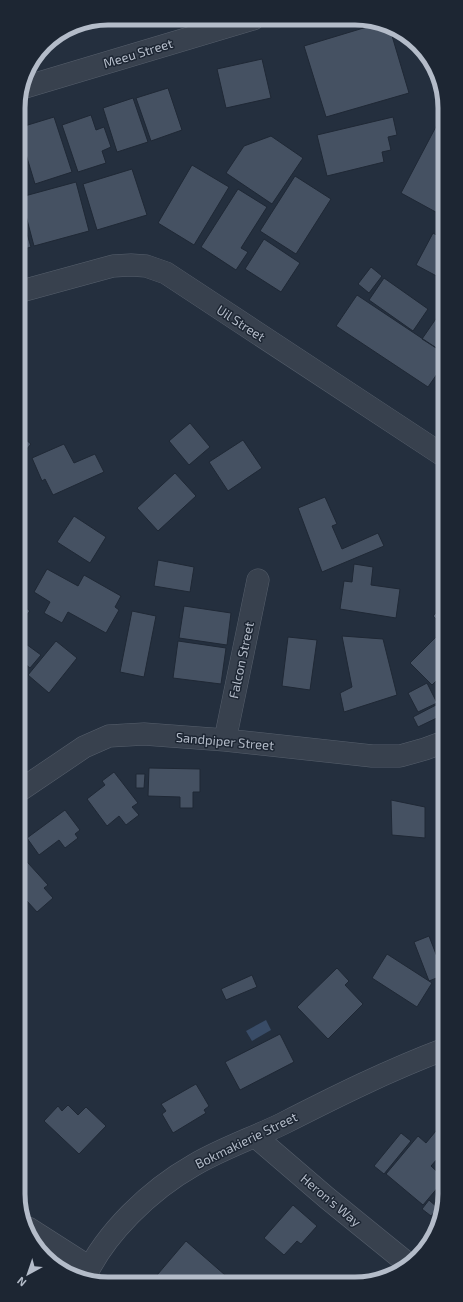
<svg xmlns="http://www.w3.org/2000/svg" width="463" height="1302" font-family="'Exo 2',sans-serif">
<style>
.water{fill:#394c67}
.building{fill:#455162;stroke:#1f2835}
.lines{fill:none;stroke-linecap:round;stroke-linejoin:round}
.street-casing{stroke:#565f6c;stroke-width:23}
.street{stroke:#38414e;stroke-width:22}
.labels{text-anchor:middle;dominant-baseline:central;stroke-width:3;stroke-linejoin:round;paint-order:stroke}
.street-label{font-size:13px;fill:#b4bcc9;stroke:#1d2633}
.rim{fill:none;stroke:#b4bcc9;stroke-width:5}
</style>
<rect width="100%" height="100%" fill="#242f3e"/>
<!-- water -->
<path class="water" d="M266 1020 271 1030 252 1041 246 1031Z"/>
<!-- building -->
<path class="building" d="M380 23 390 29 409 93 326 117 304 46Z
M262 59 271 98 226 108 217 69Z
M168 88 182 130 151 141 136 98Z
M133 98 148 142 117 152 103 108Z
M91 115 96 130 104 127 111 147 102 151 106 163 78 172 62 125Z
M54 117 72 172 35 184 18 128Z
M393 117 397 135 388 137 391 150 382 152 384 162 327 176 317 135Z
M440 119 443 121V216L401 193Z
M271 136 303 158 272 204 226 173 244 146Z
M192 165 229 187 194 245 158 223Z
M132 169 147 215 97 230 83 184Z
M295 176 331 199 296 254 260 231Z
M76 182 89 231 34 246 21 197Z
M238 189 267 207 241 248 248 252 236 270 201 247Z
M18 204 31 247 18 251Z
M433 233 443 239 444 280 416 265Z
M264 239 300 263 281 292 245 269Z
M371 267 382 276 369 293 358 284Z
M384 278 428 309 413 331 369 300Z
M357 295 444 353V364L428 387 336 326Z
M444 307V353L422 339Z
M444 378V396L436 391Z
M190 423 210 447 189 465 169 441Z
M20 435 31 444 19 458V437Z
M243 440 262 468 228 491 209 462Z
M64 444 74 463 95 454 104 472 53 495 45 479 42 481 32 458Z
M175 473 196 496 158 531 137 508Z
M325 497 337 524 332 526 342 549 378 533 384 546 322 572 298 508Z
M74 516 106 537 90 563 57 542Z
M158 560 194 567 190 592 154 586Z
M354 564 373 567 371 585 400 589 396 618 340 609 344 581 352 582Z
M47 569 78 586 84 575 121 596 115 607 119 610 106 633 68 612 62 623 44 613 50 602 34 592Z
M19 602 30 611 19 624Z
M444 604V627L433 616Z
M184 606 231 613 227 645 179 638Z
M132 611 156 616 144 677 120 672Z
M438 635 444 641V673L432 685 410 663Z
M342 636 383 639 397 695 344 712 340 693 352 687Z
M288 637 317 640 310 690 282 686Z
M56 641 77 658 49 693 28 675Z
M178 641 226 648 221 684 173 678Z
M26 644 41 655 30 668 19 659V645L22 648Z
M427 683 437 703 418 712 408 693Z
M436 705 441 716 418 727 413 717Z
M149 768 200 769V792H193V808H180V797L148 796Z
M114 772 138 803 132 807 139 815 126 825 119 816 107 826 87 799 105 785 102 781Z
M136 774H145L144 788H136Z
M391 800 425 807V838L392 835Z
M65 810 80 830 75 834 78 838 65 848 59 840 39 855 27 838Z
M444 815V832H440L438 816Z
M19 853 48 885 44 888 53 898 37 912 27 901 19 908Z
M429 936 444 975 429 981 414 942Z
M387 954 432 983 417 1007 372 978Z
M337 968 349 981 345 985 363 1004 328 1039 297 1007Z
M252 975 257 987 226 1000 221 989Z
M280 1034 294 1062 240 1090 225 1062Z
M196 1084 209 1106 204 1110 206 1113 173 1133 162 1114 166 1111 161 1104Z
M68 1105 78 1115 86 1107 106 1126 79 1154 44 1121 58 1106 62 1111Z
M440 1126 445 1130V1164L438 1158 431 1166 445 1179 423 1205 386 1174 418 1136 426 1143Z
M401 1133 411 1141 384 1174 374 1166Z
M429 1200 438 1208 431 1216 422 1209Z
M293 1205 317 1226 301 1244 297 1241 284 1255 264 1238Z
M186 1241 233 1282H154L152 1281Z
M381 1271 385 1275 373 1282H372Z"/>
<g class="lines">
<!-- street casing -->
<g class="street-casing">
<path id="street" d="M22 88 253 19
M18 292 113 266 131 265 146 266 166 273 444 456
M225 740 258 580
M19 791 84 747 109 736 144 734 225 740 372 756H400L425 749 444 742
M256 1137 327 1198 407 1263
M28 1228 89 1267
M84 1279C105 1233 150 1190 194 1165 221 1149 253 1138 282 1124 335 1097 389 1070 445 1049"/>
</g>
<!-- street -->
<use href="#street" class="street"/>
</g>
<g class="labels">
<!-- street labels -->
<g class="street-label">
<text transform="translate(138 53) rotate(-17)">Meeu Street</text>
<text transform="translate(241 323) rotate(33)">Uil Street</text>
<text transform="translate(241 660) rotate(-78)">Falcon Street</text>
<text transform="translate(225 741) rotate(5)">Sandpiper Street</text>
<text transform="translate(246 1140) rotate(-26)">Bokmakierie Street</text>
<text transform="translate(331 1200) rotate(40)">Heron's Way</text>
</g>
</g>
<!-- crop -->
<path d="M0 0H463V1302H0ZM108 25H355A83 83 0 0 1 438 108V1194A83 83 0 0 1 355 1277H108A83 83 0 0 1 25 1194V108A83 83 0 0 1 108 25Z" fill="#1d2633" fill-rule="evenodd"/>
<path class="rim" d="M108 25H355A83 83 0 0 1 438 108V1194A83 83 0 0 1 355 1277H108A83 83 0 0 1 25 1194V108A83 83 0 0 1 108 25Z"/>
<!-- north arrow -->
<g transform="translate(28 1274) rotate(220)" stroke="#1d2633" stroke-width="3" paint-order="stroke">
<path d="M0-3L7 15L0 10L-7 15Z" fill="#b4bcc9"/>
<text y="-6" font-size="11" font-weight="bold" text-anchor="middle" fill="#b4bcc9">N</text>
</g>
</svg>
